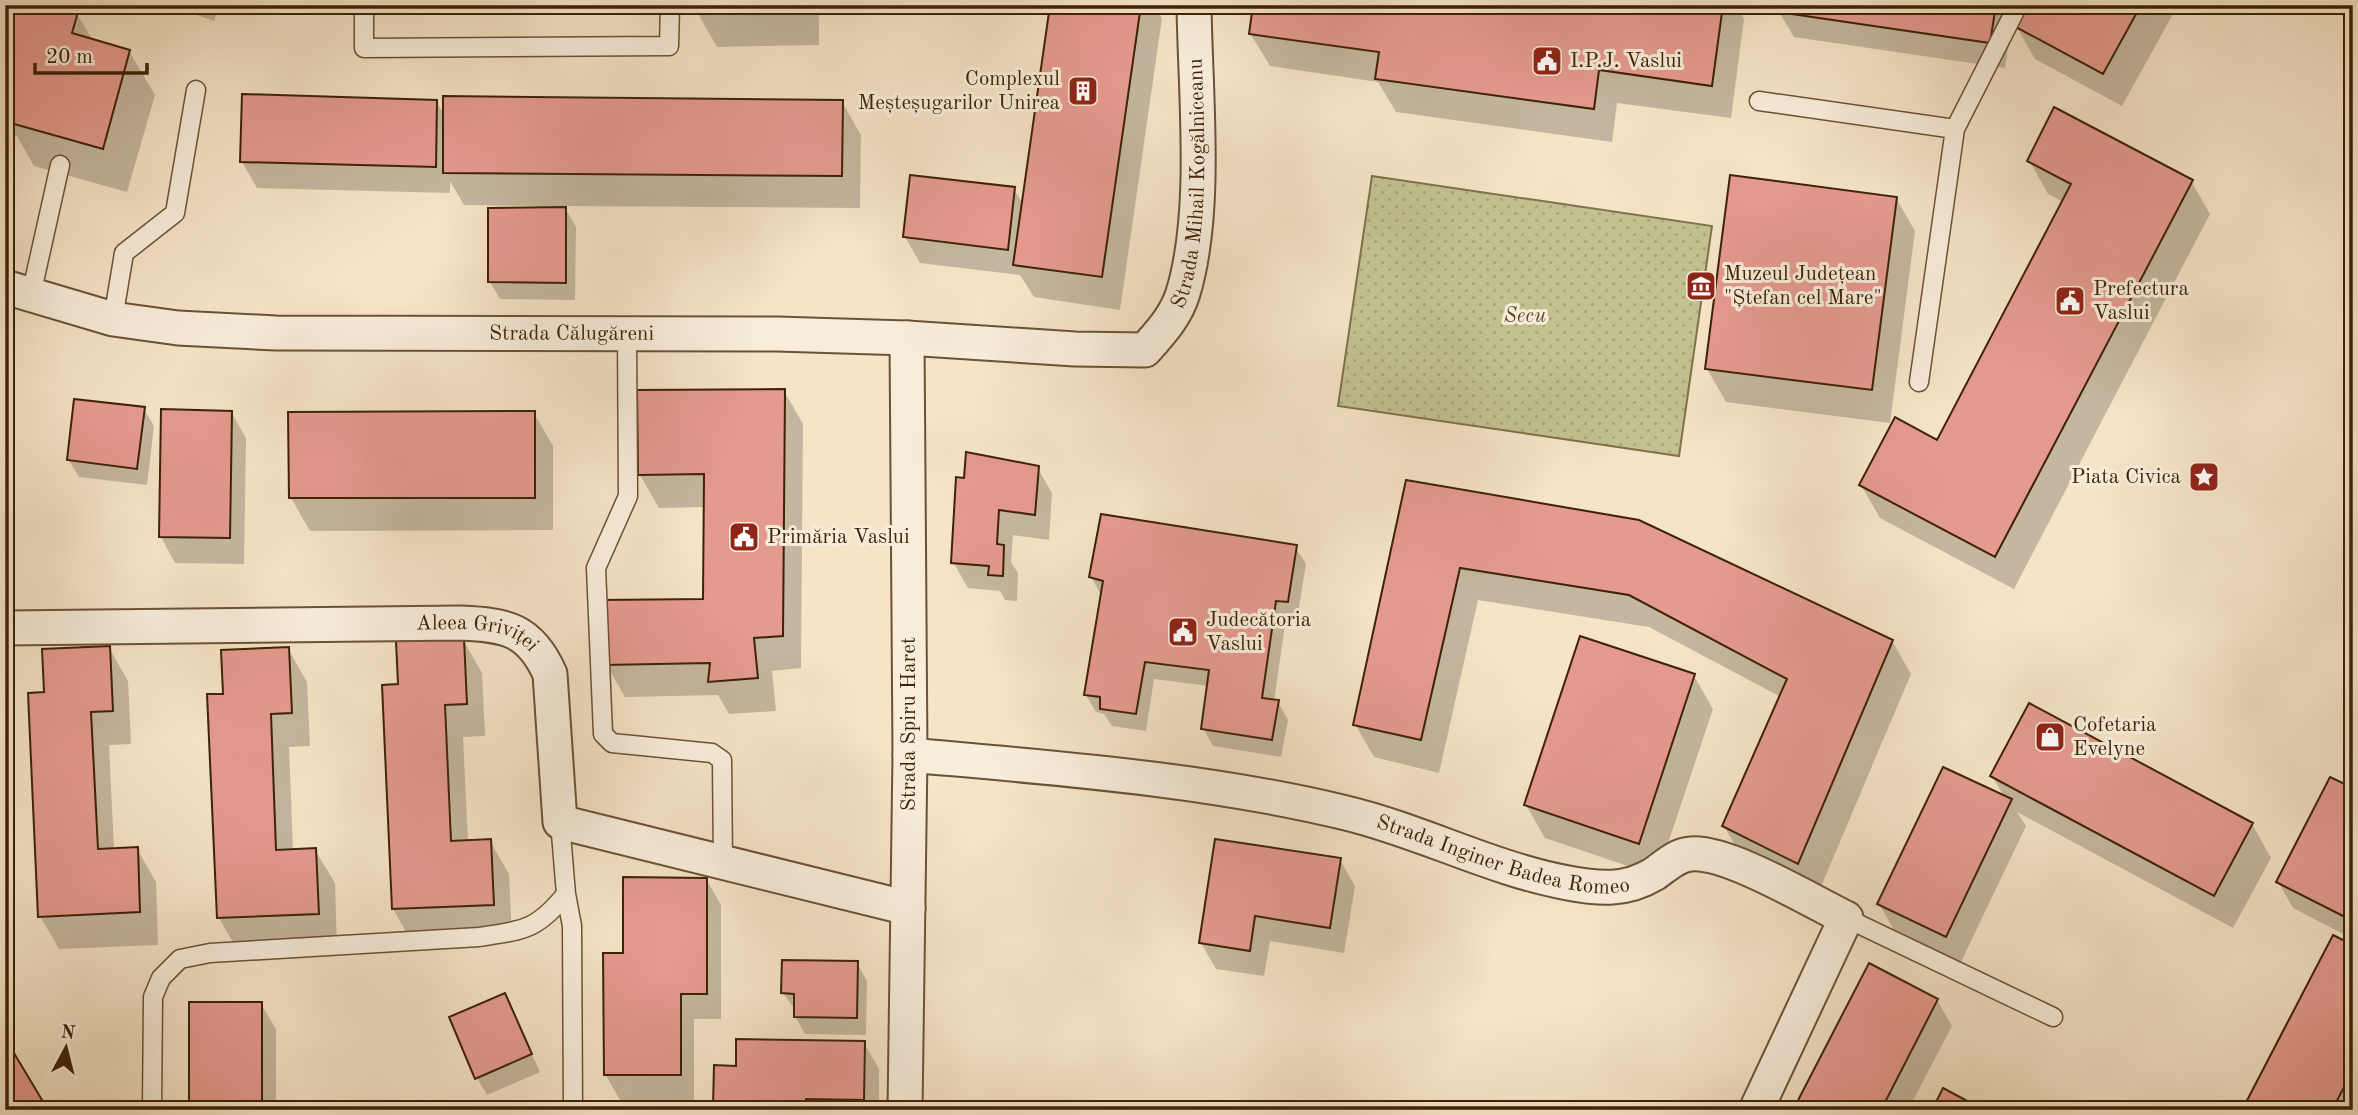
<svg xmlns="http://www.w3.org/2000/svg" width="2358" height="1115" font-family="'Old Standard TT',serif">
<style>
.park{fill:url(#park-dots);stroke:#80724a;stroke-width:2}
.shadow{fill:#0003}
.building{fill:#e59a8f;stroke:#3d2204;stroke-width:2}
.lines{fill:none;stroke-linecap:round;stroke-linejoin:round}
.lane-casing{stroke:#6b5235;stroke-width:21}
.street-casing{stroke:#6b5235;stroke-width:37}
.lane{stroke:#f8eddb;stroke-width:18}
.street{stroke:#f8eddb;stroke-width:33}
.labels{text-anchor:middle;dominant-baseline:central;stroke-width:6;stroke-linejoin:round;paint-order:stroke}
.poi-label{font-size:21px;fill:#3d2204;stroke:#f8eddb;text-anchor:start}
.street-label{font-size:21px;fill:#3d2204;stroke:#f8eddb}
.park-label{font-size:21px;font-style:italic;fill:#5e4a27;stroke:#f8eddb}
</style>
<defs>
<pattern id="park-dots" width="8" height="8" patternUnits="userSpaceOnUse" patternTransform="scale(1.75)"><rect width="8" height="8" fill="#c2c291"/><path d="M2 2h.1M6 6h.1" fill="none" stroke="#a8a67b" stroke-width="1.8" stroke-linecap="round"/></pattern>
</defs>
<rect width="100%" height="100%" fill="#f5e4c7"/>
<filter id="stains"><feTurbulence type="fractalNoise" baseFrequency=".00286" numOctaves="4"/><feColorMatrix values="0 0 0 0 .2 0 0 0 0 .09 0 0 0 0 .02 0 0 0 .5 -.17"/></filter>
<radialGradient id="worn" r=".72"><stop offset=".6" stop-color="#630" stop-opacity="0"/><stop offset="1" stop-color="#630" stop-opacity=".3"/></radialGradient>
<!-- park -->
<path class="park" d="M1372 176 1712 226 1679 456 1338 406Z"/>
<!-- shadow -->
<path class="shadow" d="M5 5 77 14 93 41 129 51 155 95 127 192 34 166 17 136 5 133Z
M169 5H219L214 21Z
M693 5H819V45L717 47Z
M1052 5H1154L1162 18 1120 310 1034 297 1020 275 920 263 905 237 1014 189 1023 204Z
M1254 5H1736L1744 19 1731 118 1617 103 1612 142 1396 112 1378 82 1270 66 1250 33Z
M1780 5H2014L2005 68 1794 37 1779 12Z
M2027 5H2178L2122 106 2035 59 2016 26Z
M436 101 445 116 842 102 861 135 860 208 564 206 576 227 575 300 500 299 490 282 537 206 464 205 450 181V193L257 188 242 162Z
M2029 160 2191 181 2210 214 2014 589 1880 518 1861 485 1938 442 2063 202 2048 194Z
M1896 198 1915 231 1890 423 1726 402 1707 369Z
M784 391 803 424 801 668 772 671 776 711 729 714 718 695 625 697 606 664 704 601 705 507 659 508 640 475Z
M144 409 154 426 147 485 79 477 68 459Z
M231 412 246 438 244 564 175 563 161 537Z
M534 413 553 446V530L310 531 291 498Z
M1037 467 1052 493 1049 540 1013 535 1011 562 1018 573 1017 601 1005 600 1000 591 968 588 953 562 958 479Z
M1407 482 1892 641 1911 674 1817 896 1743 859 1724 826 1781 697 1649 627 1478 600 1439 773 1374 757 1355 724Z
M1295 547 1306 564 1297 619 1286 618 1274 701 1278 702 1288 720 1281 757 1213 746 1203 728 1209 686 1154 679 1146 731 1112 726 1104 714 1096 712 1086 695 1101 595 1091 577Z
M463 640 482 673 485 736 463 737 468 842 490 841 509 874 512 937 412 942 393 909 399 686Z
M109 648 128 681 131 744 109 745 114 850 137 849 156 882 158 945 59 949 40 916 46 694Z
M288 649 307 682 310 746 289 747 293 851 315 850 335 883 337 947 238 951 219 918 209 696 225 695Z
M1694 676 1713 709 1657 876 1545 838 1526 805Z
M1992 776 2252 824 2271 858 2233 928 2017 812 2026 826 1961 962 1894 930 1879 904 2005 798Z
M2353 790V939L2293 908 2278 882Z
M1340 860 1355 886 1344 953 1270 941 1264 976 1216 969 1201 943Z
M706 879 721 905V1019H694V1100H620L605 1074Z
M2353 947V1110H2244Z
M857 963 867 981 866 1035 805 1034 795 1016 796 1011 783 993Z
M504 995 540 1072 487 1095 477 1078Z
M1937 1000 1952 1026 1908 1110H1795Z
M261 1004 276 1029V1110H190Z
M864 1043 879 1069V1110H717L715 1106 737 1067Z"/>
<!-- building -->
<path class="building" d="M5 5H53L78 12 72 33 130 50 103 149 7 122 13 99 5 97Z
M1050 5H1141L1102 277 1013 265Z
M1253 5H1723L1712 86 1599 70 1594 109 1375 79 1379 52 1249 34Z
M1779 5H1996L1990 43 1778 12Z
M2025 5H2141L2103 74 2014 26Z
M242 94 437 100 436 167 240 162Z
M443 96 843 100 842 176 443 173Z
M2054 107 2193 180 1995 557 1859 485 1895 417 1937 440 2071 184 2027 161Z
M910 175 1015 187 1008 250 903 237Z
M1730 175 1897 197 1872 390 1705 369Z
M566 207V283L488 282V208Z
M785 389 783 636 754 638 758 678 708 682 710 663 604 665 601 600 703 599 704 474 638 475 637 390Z
M74 399 145 407 137 469 67 460Z
M161 409 232 411 230 538 159 537Z
M535 411V498H289L288 412Z
M966 452 1039 466 1035 515 999 510 997 544 1004 545 1003 576 988 575 989 566 951 563 956 477 964 478Z
M1406 480 1639 520 1893 640 1798 864 1722 826 1787 679 1629 595 1460 568 1421 740 1353 725Z
M1101 514 1297 545 1288 602 1276 601 1262 698 1279 700 1272 740 1201 729 1209 670 1145 662 1136 714 1100 709V697L1084 695 1103 581 1089 577Z
M1580 636 1695 674 1639 844 1524 805Z
M464 638 467 704 445 705 451 841 491 839 494 905 392 909 382 685 398 684 396 641Z
M110 646 113 711 91 712 98 849 138 847 140 912 38 917 28 693 44 692 42 649Z
M289 647 292 713 271 714 276 850 316 848 319 914 217 918 207 694H223L221 650Z
M2029 703 2253 823 2214 896 1990 776Z
M1943 767 2012 799 1946 937 1877 904Z
M2330 777 2353 788V921L2276 882Z
M1215 839 1341 858 1330 928 1255 916 1250 951 1199 943Z
M623 877 707 878V994H681V1075H604L603 953H623Z
M2333 935 2353 945V1070L2332 1110H2242Z
M782 960 858 961 857 1018 794 1017V994L781 993Z
M1869 963 1938 999 1881 1110H1793Z
M505 993 532 1054 475 1079 449 1017Z
M189 1002H262V1110H189Z
M5 1038 48 1110H5Z
M736 1039 865 1041 864 1100 806 1099 805 1108 713 1106 714 1065 736 1066Z
M1943 1088 1984 1110H1932Z"/>
<g class="lines">
<!-- lane casing -->
<g class="lane-casing">
<path id="lane" d="M364 5V48L669 46 670 5
M1759 101 1955 129
M31 295 60 165
M113 319 124 253 175 213 196 90
M627 334 628 496 596 568 603 734 612 743 712 753 722 760 723 863
M1919 382 1955 129 2018 5
M566 894 572 926 573 1110
M1846 918 2053 1017
M152 1110 153 997 161 978 180 959 210 953 479 937C523 930 536 931 566 894L560 822"/>
</g>
<!-- street casing -->
<g class="street-casing">
<g id="street">
<path id="s1" d="M5 287 113 319 178 328 276 333 777 334 907 338 1075 349 1145 350C1161 332 1176 316 1183 293 1208 211 1195 92 1194 5"/>
<path id="s2" d="M5 628 461 623C506 625 530 629 550 674L560 822 908 908"/>
<path id="s3" d="M910 755C1054 768 1206 779 1346 813 1421 831 1492 869 1568 883 1600 889 1626 891 1654 874 1666 866 1676 855 1691 854 1728 851 1809 900 1846 918L1756 1110"/>
<path d="M905 1110 910 755 907 338"/>
</g>
</g>
<!-- lane -->
<use href="#lane" class="lane"/>
<!-- street -->
<use href="#street" class="street"/>
</g>
<!-- icons -->
<defs>
<g id="civic-square" transform="scale(1.575)"><rect x="-9" y="-9" width="18" height="18" rx="4" fill="#8f2418" stroke="#f8eddb"/><path d="M-.6-6.5H3V-4.5H.6V-3L4-1V1h2V6H-6V1h2V-1L-.6-3ZM-1.2 2.5V6h2.4V2.5Z" fill="#fff"/></g>
<g id="building-square" transform="scale(1.575)"><rect x="-9" y="-9" width="18" height="18" rx="4" fill="#8f2418" stroke="#f8eddb"/><path d="M-4-6H4V6H1V3H-1V6H-4ZM-2.5-4.3h1.7v1.8h-1.7ZM.8-4.3h1.7v1.8H.8ZM-2.5-1h1.7V.8h-1.7ZM.8-1h1.7V.8H.8Z" fill="#fff"/></g>
<g id="museum-square" transform="scale(1.575)"><rect x="-9" y="-9" width="18" height="18" rx="4" fill="#8f2418" stroke="#f8eddb"/><path d="M0-6L6-3V-2H-6V-3ZM-5-1h2V3h-2ZM-1-1h2V3h-2ZM3-1h2V3H3ZM-6 4H6V6H-6Z" fill="#fff"/></g>
<g id="sight-square" transform="scale(1.575)"><rect x="-9" y="-9" width="18" height="18" rx="4" fill="#8f2418" stroke="#f8eddb"/><path d="M0-6L1.8-2.2L6-1.7L2.9 1.2L3.7 5.4L0 3.3L-3.7 5.4L-2.9 1.2L-6-1.7L-1.8-2.2Z" fill="#fff"/></g>
<g id="shop-square" transform="scale(1.575)"><rect x="-9" y="-9" width="18" height="18" rx="4" fill="#8f2418" stroke="#f8eddb"/><path d="M-5-2.5h2.3a2.7 3.5 0 0 1 5.4 0H5L5.5 6h-11ZM-1.5-2.5h3a1.5 2.3 0 0 0-3 0Z" fill="#fff"/></g>
</defs>
<g fill-rule="evenodd">
<use href="#civic-square" x="1547" y="61"/>
<use href="#building-square" x="1083" y="91"/>
<use href="#museum-square" x="1701" y="286"/>
<use href="#civic-square" x="2070" y="301"/>
<use href="#sight-square" x="2204" y="477"/>
<use href="#civic-square" x="744" y="537"/>
<use href="#civic-square" x="1183" y="632"/>
<use href="#shop-square" x="2050" y="737"/>
</g>
<g class="labels">
<!-- poi labels -->
<g class="poi-label">
<text x="1570" y="61">I.P.J. Vaslui</text>
<text x="1060" y="79" text-anchor="end">Complexul<tspan x="1060" dy="24">Meșteșugarilor Unirea</tspan></text>
<text x="1724" y="274">Muzeul Județean<tspan x="1724" dy="24">"Ștefan cel Mare"</tspan></text>
<text x="2093" y="289">Prefectura<tspan x="2093" dy="24">Vaslui</tspan></text>
<text x="2181" y="477" text-anchor="end">Piata Civica</text>
<text x="767" y="537">Primăria Vaslui</text>
<text x="1206" y="620">Judecătoria<tspan x="1206" dy="24">Vaslui</tspan></text>
<text x="2073" y="725">Cofetaria<tspan x="2073" dy="24">Evelyne</tspan></text>
</g>
<!-- street labels -->
<g class="street-label">
<text stroke="none"><textPath href="#s1" startOffset="1325">Strada Mihail Kogălniceanu</textPath></text>
<text stroke="none"><textPath href="#s1" startOffset="572">Strada Călugăreni</textPath></text>
<text stroke="none"><textPath href="#s2" startOffset="474">Aleea Griviței</textPath></text>
<text transform="translate(909 724) rotate(-90)">Strada Spiru Haret</text>
<text stroke="none"><textPath href="#s3" startOffset="604">Strada Inginer Badea Romeo</textPath></text>
</g>
<!-- park labels -->
<g class="park-label">
<text x="1525" y="316">Secu</text>
</g>
</g>
<!-- margin -->
<rect width="2358" height="1115" fill="none" stroke="#f5e4c7" stroke-width="28"/>
<rect x="7" y="7" width="2344" height="1101" fill="none" stroke="#3d2204" stroke-width="3.5"/>
<rect x="14" y="14" width="2330" height="1087" fill="none" stroke="#3d2204" stroke-width="2"/>
<!-- north arrow -->
<g transform="translate(66 1048) rotate(7)" stroke="#f8eddb" stroke-width="5" paint-order="stroke">
<path d="M0-5L12 26L0 18L-12 26Z" fill="#3d2204"/>
<text y="-10" font-size="19" font-weight="bold" text-anchor="middle" fill="#3d2204">N</text>
</g>
<!-- scale -->
<path d="M35 63v10h112v-10" fill="none" stroke="#3d2204" stroke-width="3.5"/>
<text x="46" y="63" font-size="21" fill="#3d2204" stroke="#f8eddb" stroke-width="5" paint-order="stroke">20 m</text>
<rect width="100%" height="100%" filter="url(#stains)"/>
<rect width="100%" height="100%" fill="url(#worn)"/>
</svg>
